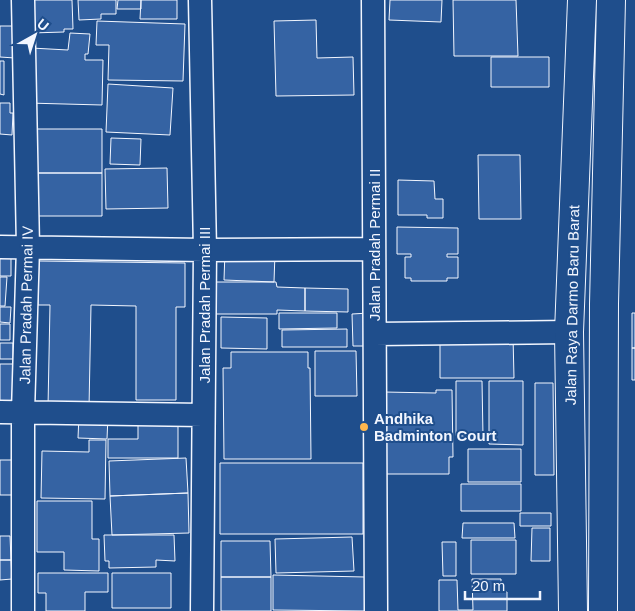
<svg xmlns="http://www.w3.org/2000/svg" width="635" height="611" font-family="Helvetica,sans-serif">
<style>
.building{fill:#3563a3;stroke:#f2f6ff}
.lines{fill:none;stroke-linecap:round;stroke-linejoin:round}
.minor-casing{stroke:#f2f6ff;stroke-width:25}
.secondary-casing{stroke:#f2f6ff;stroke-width:30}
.minor{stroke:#1f4e8c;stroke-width:22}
.secondary{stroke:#1f4e8c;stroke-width:28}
.poi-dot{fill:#ffb74d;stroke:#1f4e8c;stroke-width:2}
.labels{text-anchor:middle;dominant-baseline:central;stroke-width:4;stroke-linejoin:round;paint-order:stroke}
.street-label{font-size:15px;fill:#f2f6ff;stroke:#1f4e8c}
.poi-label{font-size:15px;font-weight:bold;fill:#f2f6ff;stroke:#1f4e8c;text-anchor:start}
</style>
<rect width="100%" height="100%" fill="#1f4e8c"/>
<!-- building -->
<path class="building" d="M31 0H72L73 29H64V32L31 33Z
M78 0H116V14H101V19L79 20Z
M118 0H141V9H117Z
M141 0H177V19H140Z
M390 0H442L441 22 389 20Z
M453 0H516L518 56H454Z
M316 20 317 58 353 57 354 95 276 96 274 21Z
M97 21 185 24 183 81 108 80 109 45H96Z
M0 26H15V58L0 57Z
M70 33 90 34 88 54H85V60H103L102 105 27 103 31 48 68 50Z
M491 57H549V87H491Z
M0 61H4V95L0 94Z
M108 84 173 88 170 135 106 132Z
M0 103H10V113H13L12 135 0 134Z
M33 129H102V173H33Z
M111 138 141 139 140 165 110 164Z
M478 155H520L521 219H479Z
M167 168 168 208 106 209 105 169Z
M33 173H102V216H34Z
M398 180 434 181 435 199H443V218H427V215H398Z
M397 227 458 228V254H447V257H458V278H447V281H411V278H405V257H411V254H397Z
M0 248H11V276H0Z
M225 251 275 253 274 282 224 280Z
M39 261 185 263V307H176V400H136V306L91 305 89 408 48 407 50 305H38Z
M0 277H7L5 306H0Z
M214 282H276L277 287 305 288V311L277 310V314H214Z
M305 288 348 289V312L305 311Z
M0 307H11L10 323 0 322Z
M279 313H337V328L279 329Z
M369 313 370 346H353L352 314Z
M632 313H635V348H632Z
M221 317 267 318V349L221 348Z
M0 324H10V340H0Z
M347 329V347H282V330Z
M440 336H513L514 378H440Z
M0 343H13V359H0Z
M632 348H635V380H632Z
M315 351H356L357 396H315Z
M231 352H308V368H310L311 459H224L223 368H231Z
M0 364H19V402H0Z
M456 381H482L483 436H456Z
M489 381H523V445L489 444Z
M535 383H553L554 475H535Z
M436 390H452L453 457H449V474H385L384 392 436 393Z
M79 415 108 416 107 439 78 438Z
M138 415H178V458H108V439H138Z
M89 440H106L105 499 41 498 42 451 89 452Z
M468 449H521V482H468Z
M186 458 188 493 110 496 109 461Z
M0 460H15V495H0Z
M220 463H363V534H220Z
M461 484H521V511H461Z
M188 493 189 533 112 535 110 496Z
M37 501H92V539H99V571L64 570V552H37Z
M520 513H551V526H520Z
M463 523H514L515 538H462Z
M532 528H550V561H531Z
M104 535H174L175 561 156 560V567L109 568V561H105Z
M0 536H10L11 560H0Z
M352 537 354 571 276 573 275 539Z
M471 540H516V574H471Z
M221 541H270L271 577H221Z
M442 542H456V576H443Z
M0 560H11L12 579 0 580Z
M38 573H108V592H85V611H46V593H38Z
M112 573H171V608H112Z
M273 575 365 577V611L273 610Z
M221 577H271V611H221Z
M472 579H501V592H507V611H439V580H457L458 610H473Z"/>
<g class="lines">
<!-- minor casing -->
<g class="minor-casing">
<path id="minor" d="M200 0 205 250 202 611
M373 0 376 611
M0 247 205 250 374 249
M375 334 569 332
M0 412 203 415
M23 611V412L28 247 23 0"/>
</g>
<!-- secondary casing -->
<g class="secondary-casing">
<path id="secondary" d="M573 611 569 332 582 0
M603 611 604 304 611 0"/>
</g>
<!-- minor -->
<use href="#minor" class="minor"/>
<!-- secondary -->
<use href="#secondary" class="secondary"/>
</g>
<!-- markers -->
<circle class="poi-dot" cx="364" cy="427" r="5"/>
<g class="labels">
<!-- street labels -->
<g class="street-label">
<text transform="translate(374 245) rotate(-90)">Jalan Pradah Permai II</text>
<text transform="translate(26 305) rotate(-89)">Jalan Pradah Permai IV</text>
<text transform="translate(204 305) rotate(-90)">Jalan Pradah Permai III</text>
<text transform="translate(572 305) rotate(-89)">Jalan Raya Darmo Baru Barat</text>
</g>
<!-- poi labels -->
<g class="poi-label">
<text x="374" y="418">Andhika<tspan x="374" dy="17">Badminton Court</tspan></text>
</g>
</g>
<!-- north arrow -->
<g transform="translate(35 35) rotate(39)" stroke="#1f4e8c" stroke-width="4" paint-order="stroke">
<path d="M0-4L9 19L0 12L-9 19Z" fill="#f2f6ff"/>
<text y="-8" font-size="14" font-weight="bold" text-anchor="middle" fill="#f2f6ff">U</text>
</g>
<!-- scale -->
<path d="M465 591v8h75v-8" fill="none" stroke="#f2f6ff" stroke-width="2.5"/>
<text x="472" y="591" font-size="15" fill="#f2f6ff" stroke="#1f4e8c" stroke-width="4" paint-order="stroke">20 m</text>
</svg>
